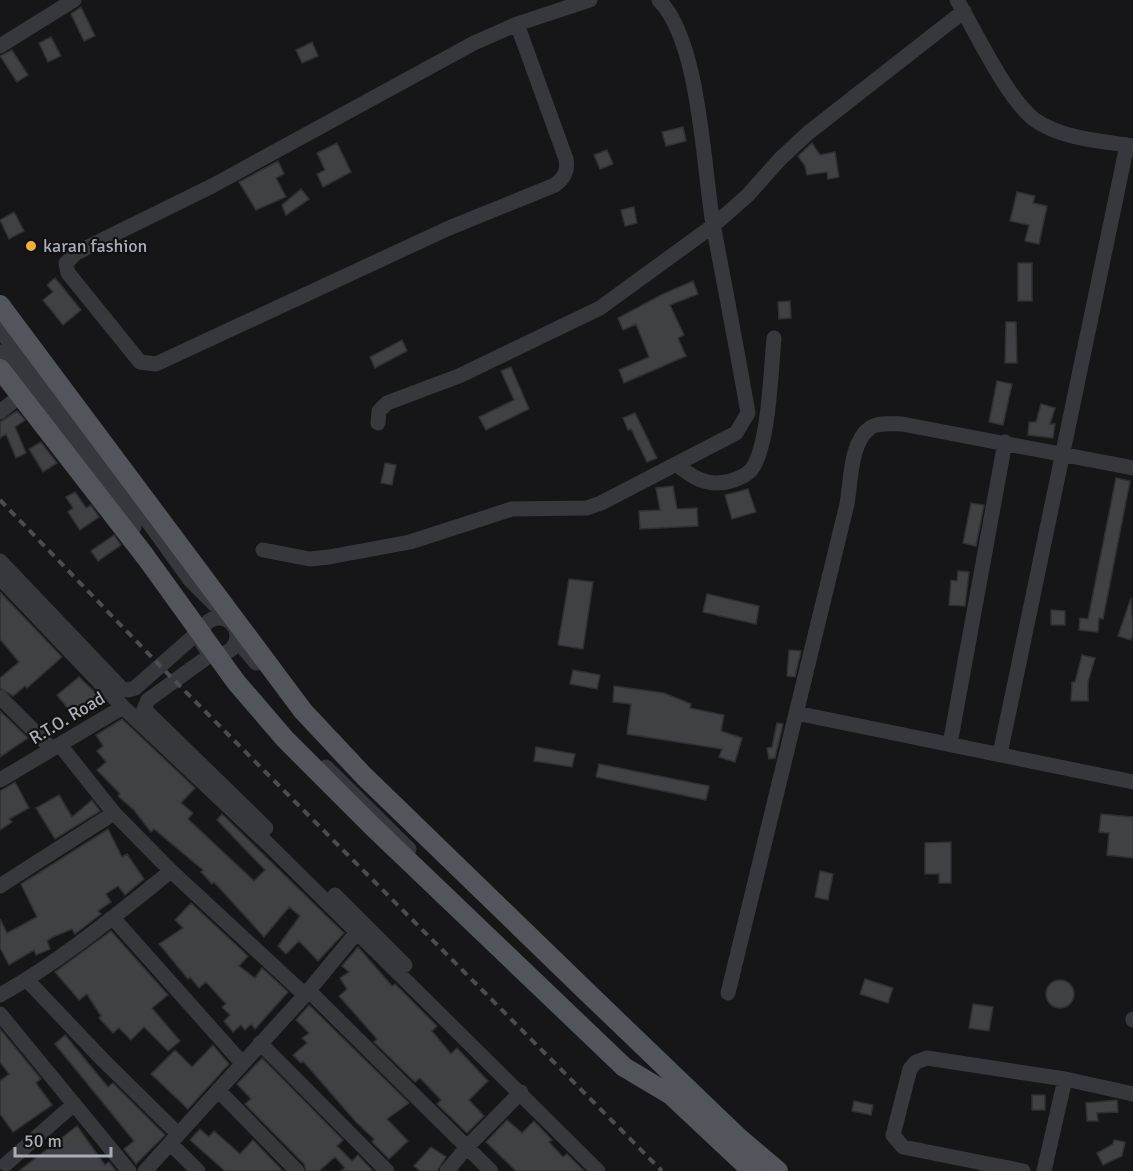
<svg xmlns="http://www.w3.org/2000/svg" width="1133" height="1171" font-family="Signika,sans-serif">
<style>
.building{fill:#404145;stroke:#303034;stroke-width:1.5}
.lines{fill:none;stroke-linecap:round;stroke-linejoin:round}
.minor{stroke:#37383d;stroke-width:15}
.major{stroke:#53555c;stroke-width:20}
.rail{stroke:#4a4c52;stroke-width:4;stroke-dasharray:8 6;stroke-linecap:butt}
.poi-dot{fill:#f2b134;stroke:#111113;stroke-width:2}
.labels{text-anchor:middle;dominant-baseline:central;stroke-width:4.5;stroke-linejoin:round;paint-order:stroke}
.poi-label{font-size:18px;fill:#a8adb8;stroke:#111113;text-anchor:start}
.street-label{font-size:18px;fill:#a8adb8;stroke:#111113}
</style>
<rect width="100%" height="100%" fill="#161618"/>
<!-- building -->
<path class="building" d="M81 7 95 36 84 41 71 14Z
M51 37 61 56 48 62 39 43Z
M312 42 318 56 302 63 296 50Z
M12 50 28 75 17 82 0 56Z
M683 127 686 141 666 146 662 132Z
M337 143 351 172 323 187 317 174 325 170 317 153Z
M812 143 820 155 835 152 839 177 828 179 827 172 807 175 805 166 798 156Z
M607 150 613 164 600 169 594 155Z
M278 161 284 174 276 178 286 197 256 210 239 182Z
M301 189 309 199 286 215 282 205Z
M1017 192 1035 196 1033 203 1047 206 1039 244 1025 241 1029 225 1010 221Z
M634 207 637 223 625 226 621 210Z
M14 212 24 231 9 239 0 220Z
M1018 263H1032V301H1018Z
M55 278 81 310 63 325 43 300 53 292 47 285Z
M693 281 698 294 670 305 684 335 678 338 686 356 624 383 619 370 649 357 636 324 623 330 618 318 661 295Z
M790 301 791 318 779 319 778 302Z
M1006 322H1016L1017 363H1005Z
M402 340 407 351 375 368 370 357Z
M511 367 529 409 486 430 479 417 514 400 501 371Z
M997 381 1012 384 1003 425 989 422Z
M1041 404 1055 408 1050 424H1055L1053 438 1028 435 1029 422H1036Z
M17 411 25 420 15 427 26 453 16 458 6 434 0 438V422Z
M635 413 657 458 647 462 631 429 628 430 623 418Z
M41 442 57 463 43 472 29 449Z
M385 463 396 465 392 485 381 483Z
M1116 478 1130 481 1103 619 1099 618 1098 632 1079 630 1080 618 1088 619Z
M673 486 677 509 697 508 698 526 640 529 639 511 660 510 656 488Z
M748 489 756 512 732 519 725 495Z
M75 492 86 508 91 505 99 517 80 530 68 512 73 508 66 497Z
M971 503 984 505 976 546 963 543Z
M114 535 121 545 98 561 91 551Z
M958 571 969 572 965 606 949 605 951 580 957 581Z
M569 579 593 582 583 649 558 645Z
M0 592 62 657 27 688 25 686 13 696 0 688V678L19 662 0 639Z
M707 594 759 606 756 624 703 612Z
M1131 598 1133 634 1131 640 1118 636Z
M1051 610 1065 611V625H1051Z
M789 650 801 651 795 677 787 676Z
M1082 655 1095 658 1088 682V701H1071L1072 682H1075Z
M573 670 600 675 597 689 570 684Z
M79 677 98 695 73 715 57 695Z
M614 686 664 693 691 704 690 708 724 715 721 731 742 738 735 762 719 757 722 749 627 734 631 704 613 702Z
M0 711 28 738 0 757Z
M122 719 195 788 181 803 193 813 188 819 254 881 265 870 217 820 222 814 344 933 318 961 299 941 286 954 278 946 300 916 289 907 264 937 214 882 212 884 201 872 203 870 154 829 151 832 134 810 118 796 120 794 97 770 106 762 97 751 103 746 96 735Z
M777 723 783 724 775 758 769 759 767 748 772 747Z
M536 747 575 754 572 767 534 761Z
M599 764 709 786 706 800 596 777Z
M15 782 29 808 9 819 12 822 0 830V791Z
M59 795 72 817 92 800 100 811 55 839 36 808Z
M1101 814 1133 817V858L1107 855 1109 833 1099 832Z
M108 829 122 857 127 854 144 879 125 895 118 886 106 894 111 902 98 911 101 914 75 934 72 929 53 937 47 941 50 949 36 955 34 950 9 965 0 948V919L7 933 37 917 21 884Z
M951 842V883H939V874H925V843Z
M820 871 833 874 828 900 815 897Z
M191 903 248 956 239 966 255 978 262 968 288 992 255 1029 251 1024 245 1030 241 1025 233 1032 224 1021 230 1015 222 1007 226 1004 206 982 199 988 190 977 188 979 159 944 183 928 175 920Z
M111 931 168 995 152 1008 180 1041 168 1051 144 1027 131 1040 119 1028 113 1033 99 1018 101 1016 87 994 79 1000 55 972Z
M358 947 392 986 395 984 437 1026 432 1031 451 1054 457 1048 488 1081 469 1100 484 1116 467 1133 437 1104 441 1100 420 1078 415 1082 374 1042 377 1039 339 996 347 989 340 978 349 972 342 966Z
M865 979 893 988 888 1003 860 994Z
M1046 994a14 14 0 1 1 28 0a14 14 0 1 1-28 0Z
M973 1004 993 1007 989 1031 969 1028Z
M309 1005 409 1103 387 1119 408 1141 389 1159 372 1142 374 1139 356 1122 303 1061 301 1063 293 1055 307 1043 302 1038 309 1033 296 1020Z
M0 1029 41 1079 36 1083 52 1105 13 1132 0 1114V1081L9 1074 0 1062Z
M65 1035 108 1087 113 1083 165 1135 136 1164 124 1149 134 1141 55 1044Z
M213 1045 229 1064 188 1109 151 1074 175 1050 192 1067Z
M262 1058 343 1140 337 1146 352 1161 358 1155 373 1171H341L345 1168 335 1157 319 1171H306L304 1164 245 1104 251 1099 237 1084Z
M1032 1095H1045V1110H1032Z
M1117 1100 1118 1112 1097 1113 1098 1121H1087L1086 1103Z
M854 1101 873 1105 871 1115 852 1111Z
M507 1120 522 1133 534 1121 552 1140 549 1142 563 1157 567 1154 584 1171H516L486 1142Z
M77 1126 105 1165 109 1162 116 1171H19Z
M200 1129 209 1137 214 1131 240 1154 253 1140 283 1171H225L190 1140Z
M1114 1140 1125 1142 1122 1156 1103 1165 1097 1153 1113 1144Z
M431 1147 446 1157 437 1171H420L414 1166Z"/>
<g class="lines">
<!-- minor -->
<path class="minor" d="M957 0C976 32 1007 99 1035 120 1062 139 1102 141 1133 146
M517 24 566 159C568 171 565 177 555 185L449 228 156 364 140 362 68 273 66 263 76 253 212 186 474 43 517 24 590 0
M0 46 74 0
M0 330 142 513 191 581 218 608
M0 352 134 527
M0 412 21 395
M378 423 379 411 387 403 459 376 600 308 714 225 748 195 780 159 808 133 964 11
M676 464C692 477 705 486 727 482 735 480 745 477 751 470 769 448 771 368 774 338
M263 550 310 559 329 557 410 542 512 509 587 508 601 503 736 433 748 413C737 350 725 287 713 224 703 165 700 42 659 0
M0 561 122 689 128 690 135 688 202 629
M0 578 123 707 267 843 598 1171
M201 636a18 18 0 1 1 36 0a18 18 0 1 1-36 0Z
M237 640 256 663
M213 653 148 700 144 709 266 828
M0 697 52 749
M796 713 1133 782
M950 744 1005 442
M1000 754 1127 145
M326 767 409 849
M0 780 123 707
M171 871 305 995
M0 886 114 813 60 745
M335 895 405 965
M113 918 242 1063
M27 980 103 1060 178 1134
M308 990 491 1171
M728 993 847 504C851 482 850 442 870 428 878 422 892 424 902 424L1133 468
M0 995C61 961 116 915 171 871L114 813
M0 1014 129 1171
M1133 1020V1019
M260 1043 387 1171
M218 1090 297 1171
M171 1144 198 1171
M6 1164 74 1104
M145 1171 305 995 357 932
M447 1171 467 1147 521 1092
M1023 1171 903 1147 893 1135 910 1069 916 1062 927 1058 1065 1079 1133 1094
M1044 1171 1065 1079"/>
<!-- major -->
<path class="major" d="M0 305 303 711 364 776 588 993 739 1138 778 1171
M0 369 145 556 236 682 285 739 373 827 624 1067 671 1095 752 1171"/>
<!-- rail -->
<path class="rail" d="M0 500 170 676 662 1171"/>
</g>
<!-- markers -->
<circle class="poi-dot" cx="31" cy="246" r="6"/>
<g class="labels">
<!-- poi labels -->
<g class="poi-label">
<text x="43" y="246">karan fashion</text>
</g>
<!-- street labels -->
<g class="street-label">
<text transform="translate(67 718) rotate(-31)">R.T.O. Road</text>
</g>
</g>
<!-- scale -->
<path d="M15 1147v9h96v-9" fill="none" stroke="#a8adb8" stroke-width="3"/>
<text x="24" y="1147" font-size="18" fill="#a8adb8" stroke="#111113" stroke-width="4.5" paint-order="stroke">50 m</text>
</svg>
